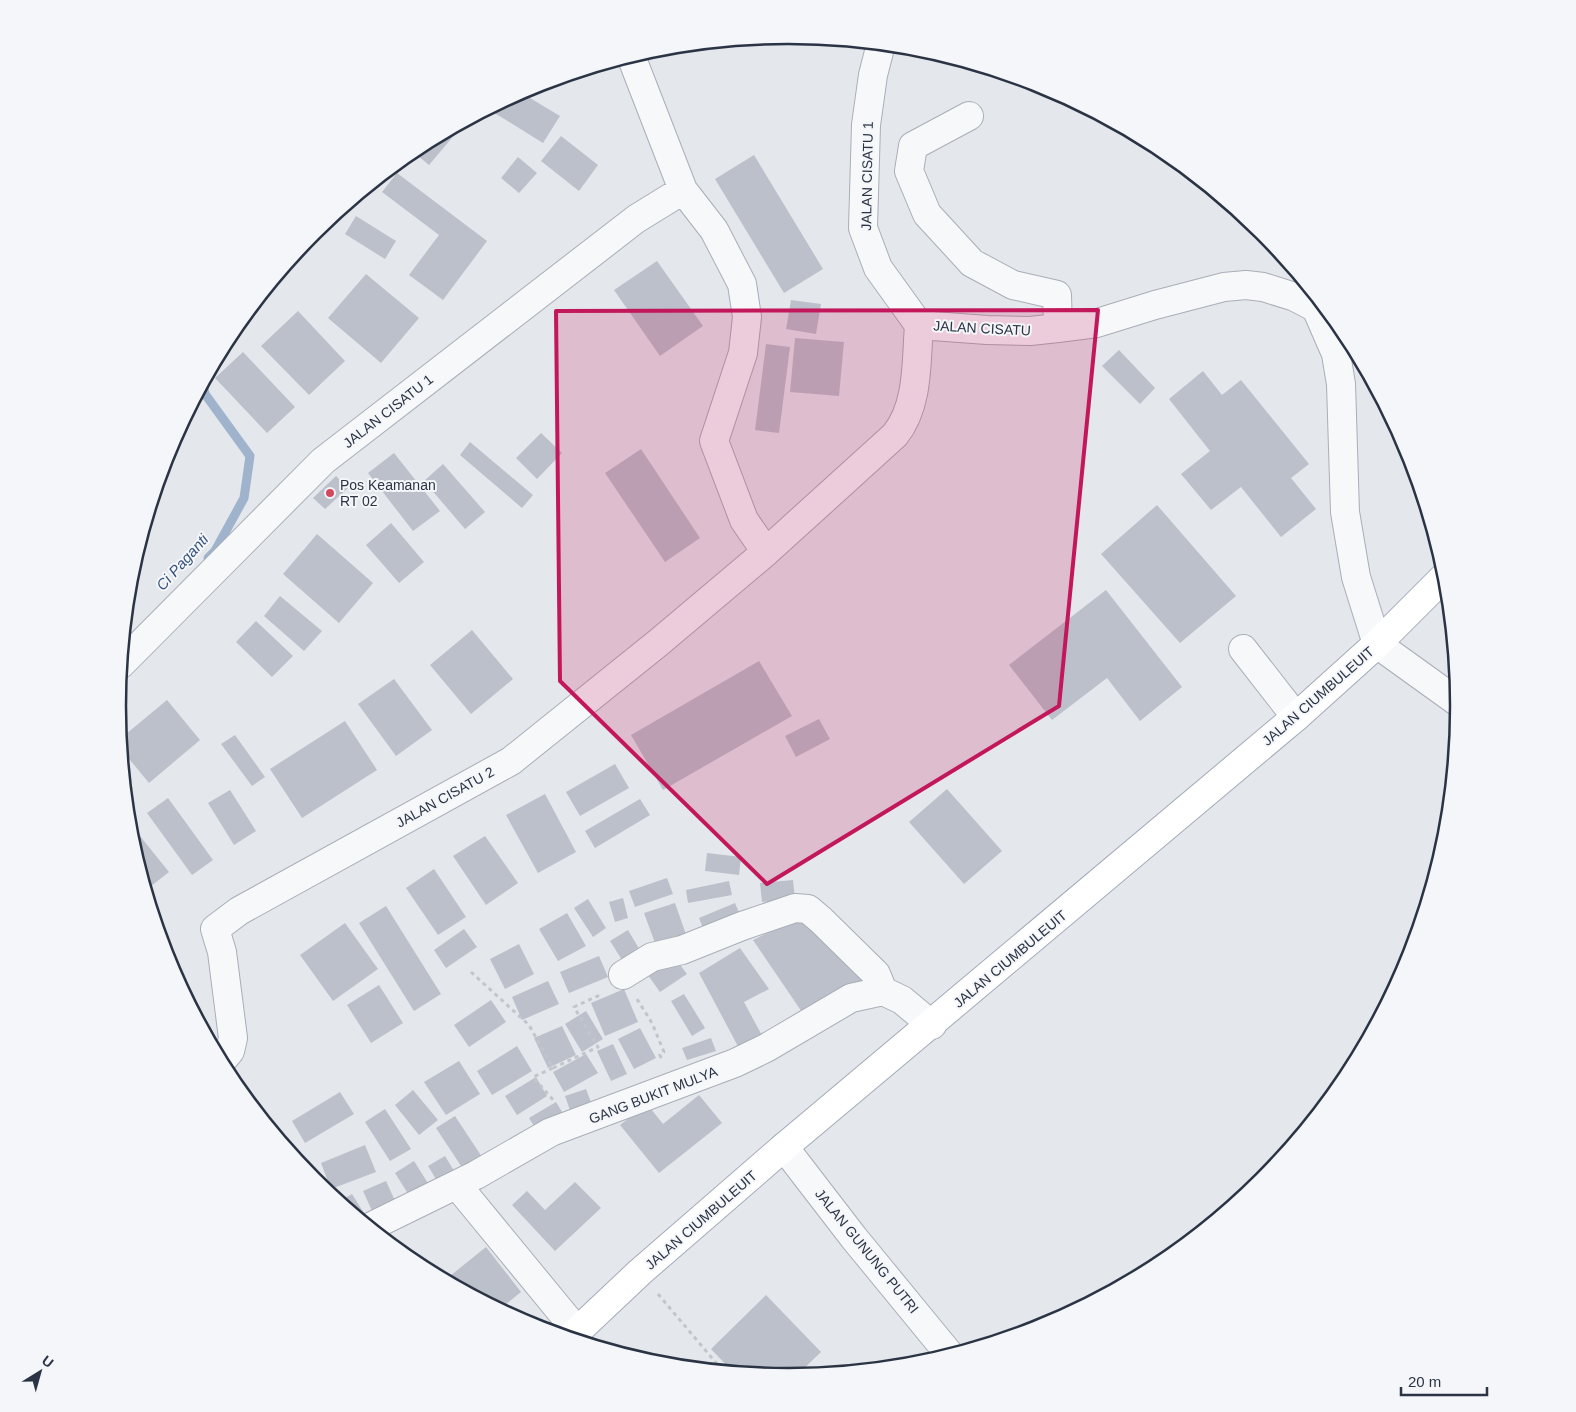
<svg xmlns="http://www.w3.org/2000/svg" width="1576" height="1412" font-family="Arial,sans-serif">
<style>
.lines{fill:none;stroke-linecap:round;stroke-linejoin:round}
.stream{stroke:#9fb4cc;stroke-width:9}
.building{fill:#bbc0ca}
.minor-casing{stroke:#a9aeb7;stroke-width:30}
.major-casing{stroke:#a3abb8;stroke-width:30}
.path{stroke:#c2c5cb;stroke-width:3;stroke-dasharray:4 4;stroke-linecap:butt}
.minor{stroke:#f7f8fa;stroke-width:28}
.major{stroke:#fff;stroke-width:28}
.marked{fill:#c2185b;fill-opacity:0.2;stroke:#c2185b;stroke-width:4;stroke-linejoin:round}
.poi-dot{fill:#d1495b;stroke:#f4f6f9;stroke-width:2}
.labels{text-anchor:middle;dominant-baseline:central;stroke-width:4;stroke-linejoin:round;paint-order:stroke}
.street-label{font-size:14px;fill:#2b3445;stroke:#f4f6f9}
.poi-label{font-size:14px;fill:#2b3445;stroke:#f4f6f9;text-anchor:start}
.water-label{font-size:15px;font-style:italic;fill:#34527a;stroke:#f4f6f9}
.rim{fill:none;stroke:#2b3445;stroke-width:2.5}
</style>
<rect width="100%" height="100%" fill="#e4e7ec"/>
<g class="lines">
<!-- stream -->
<path class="stream" d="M276 277 313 236 315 231
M203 384 205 394 250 456 244 498 215 551 208 558"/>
</g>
<!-- building -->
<path class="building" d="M520 92 560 116 543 143 488 109Z
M451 129 456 133 429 165 412 151Z
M561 136 598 165 579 191 541 161Z
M754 155 823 269 784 293 715 179Z
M518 157 537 173 519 193 501 178Z
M397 173 487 241 443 300 409 275 439 235 382 192Z
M356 216 396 241 385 259 345 234Z
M657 261 703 326 660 356 614 290Z
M366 274 419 318 381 363 328 318Z
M791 300 821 304 816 334 786 329Z
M298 311 345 361 309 395 261 346Z
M795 338 844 342 839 396 790 392Z
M766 344 790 347 779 433 755 430Z
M1119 350 1155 388 1140 404 1102 366Z
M243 352 295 407 267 433 215 378Z
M1203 371 1222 395 1241 380 1309 464 1291 478 1316 509 1281 537 1241 487 1211 510 1181 474 1210 451 1169 399Z
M541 433 562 453 537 479 516 458Z
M470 442 533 495 522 508 460 455Z
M641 449 700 538 665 562 605 473Z
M394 453 440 511 413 531 368 473Z
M443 464 485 512 465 529 424 481Z
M336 476 348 488 325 509 313 498Z
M1157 505 1236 596 1180 643 1101 554Z
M391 523 424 562 399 583 366 545Z
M317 534 373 583 339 623 283 574Z
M1106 590 1182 687 1140 721 1107 678 1052 720 1009 665Z
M280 596 322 631 304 651 264 616Z
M256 621 293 656 272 677 236 642Z
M472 630 513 679 471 714 430 665Z
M759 661 792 716 663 790 631 735Z
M394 679 432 730 396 756 358 704Z
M167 700 200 740 149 783 121 749 120 739Z
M819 719 830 739 796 757 785 736Z
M345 721 377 770 302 818 270 769Z
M235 735 265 777 252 786 221 744Z
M615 764 629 788 580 816 566 792Z
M124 777 133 788 126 794Z
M947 789 1002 851 964 884 909 822Z
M230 790 256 831 234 845 208 803Z
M545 794 576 852 538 873 506 815Z
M168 798 213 860 192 875 147 813Z
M640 799 650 815 595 848 585 831Z
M140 836 169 872 146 890 132 842Z
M485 836 518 883 486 905 453 856Z
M707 853 741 857 739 875 705 871Z
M434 869 466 917 438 935 406 888Z
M667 878 673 894 635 907 629 891Z
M793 880 795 899 762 902 760 883Z
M729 881 732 895 688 903 686 890Z
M623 898 628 918 615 922 609 902Z
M588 899 606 928 593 937 574 908Z
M675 903 689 943 659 954 644 913Z
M735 903 743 922 707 938 699 918Z
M386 906 441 994 414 1011 359 923Z
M809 912 876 977 806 1018 753 940Z
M567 913 586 946 558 961 539 929Z
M345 923 378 969 333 1001 300 955Z
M464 929 477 947 446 968 434 950Z
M628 930 644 957 627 968 610 941Z
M519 944 534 974 505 989 490 959Z
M740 948 769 989 744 1002 766 1043 741 1052 699 973Z
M671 953 687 974 660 992 645 971Z
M599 956 608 977 569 993 560 972Z
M548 981 559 1004 522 1020 512 997Z
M379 985 403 1023 371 1043 347 1005Z
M624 989 638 1022 605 1036 591 1003Z
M684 994 705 1028 692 1036 671 1001Z
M491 1000 506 1022 469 1047 454 1025Z
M586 1011 603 1039 582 1052 565 1024Z
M562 1026 576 1055 548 1068 534 1038Z
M640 1028 656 1058 634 1069 618 1039Z
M711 1038 716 1051 687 1060 682 1048Z
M613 1044 627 1074 611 1081 597 1051Z
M517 1046 532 1071 492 1095 477 1071Z
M586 1054 598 1073 564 1092 553 1072Z
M459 1061 480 1094 446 1115 424 1082Z
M536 1077 547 1096 517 1115 505 1096Z
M586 1089 592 1105 571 1113 565 1096Z
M413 1090 438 1120 419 1135 395 1105Z
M340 1092 354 1114 305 1143 292 1121Z
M699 1095 722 1123 659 1173 620 1125 647 1104 663 1124Z
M556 1102 564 1115 537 1131 529 1118Z
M385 1109 411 1149 390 1161 365 1122Z
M455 1116 484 1160 465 1172 436 1128Z
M365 1145 376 1172 331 1189 321 1163Z
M445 1156 456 1174 439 1184 428 1166Z
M414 1161 431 1188 412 1200 395 1173Z
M386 1181 396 1203 373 1213 363 1191Z
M575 1182 601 1208 555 1251 512 1205 527 1191 545 1210Z
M352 1194 369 1221 365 1223 340 1201Z
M486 1247 521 1292 500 1309 445 1280Z
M766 1295 821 1352 796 1376 733 1372 711 1349Z"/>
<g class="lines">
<!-- minor casing -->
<g class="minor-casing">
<path id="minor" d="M881 44 873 75 866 125 863 228 878 268 919 325
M631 56 683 190 714 230 742 284 747 317 743 353 714 441 744 520 766 552
M969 116 913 146 909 171 927 214 972 263 1013 285 1057 295 1058 328
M1243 649 1296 717
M121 664 323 461 636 219 683 190
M623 975 652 957 682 950 742 926 795 908 808 909 821 920 876 974 883 991
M221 1062 230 1051 233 1038 222 952 215 929 239 911 511 761 658 643 766 552 895 435C919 405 916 362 919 325L987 330 1030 331 1058 328 1097 323 1155 305 1224 287 1246 285 1263 287 1295 297 1316 308 1336 354 1341 384 1345 512 1356 577 1377 644 1459 703
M784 1147 854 1238 950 1355
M457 1185 577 1331
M370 1227 476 1175 551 1132 735 1063 766 1048 851 998 883 991 902 1000 932 1025"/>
</g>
<!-- major casing -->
<g class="major-casing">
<path id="major" d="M570 1338 640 1272 784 1147 1296 717 1377 644 1446 575"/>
</g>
<!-- path -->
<path class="path" d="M471 972 529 1025 553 1068 533 1077 554 1101
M637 999 652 1023 664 1052 660 1055 662 1061
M553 1068 598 1047 574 1007 602 994
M658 1294 722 1370"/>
<!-- minor -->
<use href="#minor" class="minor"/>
<!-- major -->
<use href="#major" class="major"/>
</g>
<!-- marked area -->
<path class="marked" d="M1098 310 1059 706 767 884 560 681 556 311Z"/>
<!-- markers -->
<circle class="poi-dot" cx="330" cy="493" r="5"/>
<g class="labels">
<!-- street labels -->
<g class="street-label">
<text transform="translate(867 176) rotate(-89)">JALAN CISATU 1</text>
<text transform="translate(982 328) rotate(3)">JALAN CISATU</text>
<text transform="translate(388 411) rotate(-38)">JALAN CISATU 1</text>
<text transform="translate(1318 696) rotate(-41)">JALAN CIUMBULEUIT</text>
<text transform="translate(445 797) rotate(-29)">JALAN CISATU 2</text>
<text transform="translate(1010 959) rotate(-40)">JALAN CIUMBULEUIT</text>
<text transform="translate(653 1095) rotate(-21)">GANG BUKIT MULYA</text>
<text transform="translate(701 1220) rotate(-41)">JALAN CIUMBULEUIT</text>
<text transform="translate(867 1251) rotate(51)">JALAN GUNUNG PUTRI</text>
</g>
<!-- poi labels -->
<g class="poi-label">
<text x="340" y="485">Pos Keamanan<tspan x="340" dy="16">RT 02</tspan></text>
</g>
<!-- water labels -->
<g class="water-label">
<text transform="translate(182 562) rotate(-48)">Ci Paganti</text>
</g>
</g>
<!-- crop -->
<path d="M0 0H1576V1412H0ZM126 706a662 662 0 1 1 1324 0a662 662 0 1 1-1324 0Z" fill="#f4f6f9" fill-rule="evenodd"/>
<path class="rim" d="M126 706a662 662 0 1 1 1324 0a662 662 0 1 1-1324 0Z"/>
<!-- north arrow -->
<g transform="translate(40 1372) rotate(37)" stroke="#f4f6f9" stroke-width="4" paint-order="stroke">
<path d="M0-4L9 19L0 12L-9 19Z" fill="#2b3445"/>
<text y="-8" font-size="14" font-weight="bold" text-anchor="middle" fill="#2b3445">U</text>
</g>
<!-- scale -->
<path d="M1401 1387v8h86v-8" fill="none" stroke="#2b3445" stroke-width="2.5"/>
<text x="1408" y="1387" font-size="15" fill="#2b3445" stroke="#f4f6f9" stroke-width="4" paint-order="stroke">20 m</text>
</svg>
